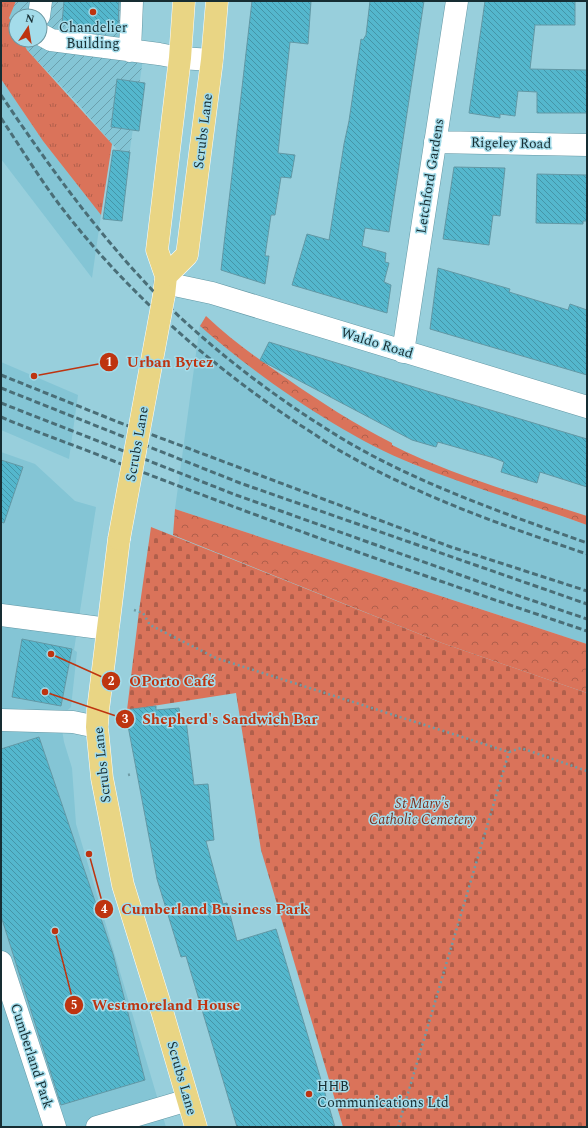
<svg xmlns="http://www.w3.org/2000/svg" width="588" height="1128" font-family="Spectral,serif">
<style>
.built{fill:#84c5d5}
.industrial{fill:url(#industrial-furrows)}
.grass{fill:url(#grass-tufts)}
.forest{fill:url(#forest-crowns)}
.cemetery{fill:url(#cemetery-stones)}
.building{fill:url(#building-back-hatch);stroke:#6298a5}
.lines{fill:none;stroke-linecap:round;stroke-linejoin:round}
.minor-casing{stroke:#6297a4;stroke-width:23}
.major-casing{stroke:#fff;stroke-width:23}
.path{stroke:#6f9ca6;stroke-width:2.5;stroke-dasharray:2 3;stroke-linecap:butt}
.minor{stroke:#fff;stroke-width:22}
.major{stroke:#e9d584;stroke-width:22}
.rail{stroke:#4a6e77;stroke-width:3;stroke-dasharray:6 3;stroke-linecap:butt}
.major-bridge-casing{stroke:#fff;stroke-width:23;stroke-linecap:butt}
.major-bridge{stroke:#e9d584;stroke-width:22}
.poi-dot{fill:#be3410;stroke:#a4dcea;stroke-width:1.5}
.labels{text-anchor:middle;dominant-baseline:central;stroke-width:3;stroke-linejoin:round;paint-order:stroke}
.poi-label{font-size:14px;fill:#162d32;stroke:#a4dcea}
.street-label{font-size:14px;fill:#162d32;stroke:#a4dcea}
.park-label{font-size:14px;font-style:italic;fill:#7f2f1d;stroke:#a4dcea}
.leader{fill:none;stroke:#be3410;stroke-width:1.5}
.callout-dot{fill:#be3410;stroke:#a4dcea;stroke-width:1.5}
.mark-label{font-size:12px;text-anchor:middle;font-weight:bold;fill:#fff}
.callout-label{font-size:15px;text-anchor:middle;font-weight:bold;fill:#be3410;stroke:#a4dcea;stroke-width:3;stroke-linejoin:round;paint-order:stroke}
</style>
<defs>
<pattern id="industrial-furrows" width="10" height="10" patternUnits="userSpaceOnUse"><rect width="10" height="10" fill="#84c5d5"/><path d="M-1 1l2-2M0 10L10 0M9 11l2-2" fill="none" stroke="#6ba0ad"/></pattern>
<pattern id="grass-tufts" width="24" height="20" patternUnits="userSpaceOnUse"><rect width="24" height="20" fill="#da735a"/><path d="M3 7l-1-3M5 7V3M7 7l1-3M15 17l-1-3M17 17v-4M19 17l1-3" fill="none" stroke="#b05f4b"/></pattern>
<pattern id="forest-crowns" width="20" height="18" patternUnits="userSpaceOnUse"><rect width="20" height="18" fill="#da735a"/><path d="M2 6a3 3 0 1 1 6 0M12 15a3 3 0 1 1 6 0" fill="none" stroke="#b05f4b"/></pattern>
<pattern id="cemetery-stones" width="16" height="16" patternUnits="userSpaceOnUse"><rect width="16" height="16" fill="#da735a"/><path d="M2 7V4a2 2 0 0 1 4 0v3zM10 15v-3a2 2 0 0 1 4 0v3z" fill="#b05f4b"/></pattern>
<pattern id="building-back-hatch" width="6" height="6" patternUnits="userSpaceOnUse"><rect width="6" height="6" fill="#54b7cd"/><path d="M-1 5l2 2M0 0l6 6M5-1l2 2" fill="none" stroke="#4595a7"/></pattern>
</defs>
<rect width="100%" height="100%" fill="#98cfdc"/>
<!-- built -->
<path class="built" d="M1 79 43 141 101 215 92 278 1 159Z
M200 324 217 341 256 370 298 400 359 437 412 464 587 525V644L175 509Z
M1 362 78 395 69 459 1 430Z
M1 452 35 464 75 501 96 507 74 650 77 652 71 707 60 717 64 742 72 768 76 824 166 1127H1Z"/>
<!-- industrial -->
<path class="industrial" d="M15 1H142V66L128 163 79 105 27 50 22 40H40V16H16V30L9 18Z"/>
<!-- grass -->
<path class="grass" d="M1 1H16L9 18 16 30V40H22L27 50 112 144 101 215 43 141 1 79Z"/>
<!-- forest -->
<path class="forest" d="M206 316C230 339 258 359 286 378 320 402 355 424 392 443V445C454 476 522 495 587 516V525C529 504 470 487 413 464 341 435 258 377 200 326Z
M175 509 587 644V693L442 643 173 535Z"/>
<!-- cemetery -->
<path class="cemetery" d="M151 527 442 643 587 693V1127H343L261 850 236 693 127 710 139 611Z"/>
<!-- building -->
<path class="building" d="M64 1H119L118 29 62 23Z
M252 1H311L308 44 290 42 278 153 295 155 291 178 281 177 275 215H271L265 256H269L265 284 221 270Z
M370 1H424L389 232 365 228 362 246 386 253 385 262 389 263 384 282 391 285 387 313 292 285 307 234 329 240 344 144 349 121 361 39 363 40 366 35Z
M485 1H575V25H535L530 69 587 70V113H537V92L518 91 515 116 500 114V118L469 113Z
M117 79 145 83 139 131 111 127Z
M113 150 130 152 122 221 103 219Z
M454 167 505 168 500 216 493 215 489 245 443 239Z
M537 174 587 175V221H583V224L536 223Z
M438 268 510 289 509 292 568 310 570 304 587 310V375L430 329Z
M269 342 427 391 587 439V487L540 472 537 483 501 472 504 462 494 458 438 442 436 447 412 440 260 360Z
M1 460 23 467 4 523 1 522Z
M22 639 72 649 61 706 12 697Z
M156 706V710L179 708 181 721 186 720 194 785 208 784 214 840 206 841 223 904 227 903 237 941 276 929 335 1127H237L186 956 181 957 157 879 125 710Z
M39 737 113 954 145 1080 61 1105 1 916V749Z"/>
<g class="lines">
<!-- minor casing -->
<g class="minor-casing">
<path id="minor" d="M39 16 41 1
M40 34 51 40 159 54 180 58 212 60
M130 51 132 1
M435 142 587 145
M165 283 212 293 587 407
M403 352 457 1
M1 615 108 629
M1 720 73 722 97 727
M1 962 55 1127
M97 1127 188 1100"/>
</g>
<!-- major casing -->
<g class="major-casing">
<path id="major" d="M166 276 187 255 212 60 217 1
M164 295 166 276 157 250 180 58 184 1
M119 539 98 710 97 727 102 778 123 885 162 1011 196 1127"/>
</g>
<!-- path -->
<path class="path" d="M134 610 143 613 150 625 216 658 509 752 521 748 587 771
M128 775 132 774
M398 1127 509 752"/>
<!-- minor -->
<use href="#minor" class="minor"/>
<!-- major -->
<use href="#major" class="major"/>
<!-- rail -->
<path class="rail" d="M1 95C48 165 98 234 157 295 213 351 278 400 346 441 421 485 506 514 587 543
M1 118C23 151 44 186 69 217 133 298 214 368 300 425 315 434 329 445 344 453 421 497 504 526 587 554
M1 375 118 422 451 547 587 591
M1 388 240 483 587 604
M1 403 236 495 522 597 587 619
M1 417C36 432 71 444 106 458 265 520 425 577 587 631"/>
<!-- major-bridge casing -->
<g class="major-bridge-casing">
<path id="major-bridge" d="M119 539 164 295"/>
</g>
<!-- major-bridge -->
<use href="#major-bridge" class="major-bridge"/>
</g>
<!-- markers -->
<g class="poi-dot">
<circle cx="93" cy="12" r="4"/>
<circle cx="309" cy="1094" r="4"/>
</g>
<g class="labels">
<!-- poi labels -->
<g class="poi-label">
<text x="93" y="27">Chandelier<tspan x="93" dy="16">Building</tspan></text>
<text x="317" y="1086" text-anchor="start">HHB<tspan x="317" dy="16">Communications Ltd</tspan></text>
</g>
<!-- street labels -->
<g class="street-label">
<text transform="translate(203 131) rotate(-83)">Scrubs Lane</text>
<text transform="translate(511 143) rotate(1)">Rigeley Road</text>
<text transform="translate(430 176) rotate(-81)">Letchford Gardens</text>
<text transform="translate(377 343) rotate(17)">Waldo Road</text>
<text transform="translate(137 444) rotate(-80)">Scrubs Lane</text>
<text transform="translate(102 765) rotate(-96)">Scrubs Lane</text>
<text transform="translate(32 1056) rotate(72)">Cumberland Park</text>
<text transform="translate(182 1078) rotate(74)">Scrubs Lane</text>
</g>
<!-- park labels -->
<g class="park-label">
<text x="422" y="803">St Mary's<tspan x="422" dy="16">Catholic Cemetery</tspan></text>
</g>
</g>
<!-- callouts -->
<path class="leader" d="M34 376L109 362M51 654L111 681M45 692L125 719M89 854L104 909M55 931L74 1005"/>
<g class="callout-dot">
<circle cx="34" cy="376" r="4"/>
<circle cx="51" cy="654" r="4"/>
<circle cx="45" cy="692" r="4"/>
<circle cx="89" cy="854" r="4"/>
<circle cx="55" cy="931" r="4"/>
<circle cx="109" cy="362" r="10"/>
<circle cx="111" cy="681" r="10"/>
<circle cx="125" cy="719" r="10"/>
<circle cx="104" cy="909" r="10"/>
<circle cx="74" cy="1005" r="10"/>
</g>
<g class="mark-label">
<text x="109" y="366">1</text>
<text x="111" y="685">2</text>
<text x="125" y="723">3</text>
<text x="104" y="913">4</text>
<text x="74" y="1009">5</text>
</g>
<g class="callout-label">
<text x="170" y="367">Urban Bytez</text>
<text x="172" y="686">OPorto Café</text>
<text x="230" y="724">Shepherd's Sandwich Bar</text>
<text x="215" y="914">Cumberland Business Park</text>
<text x="166" y="1010">Westmoreland House</text>
</g>
<!-- border -->
<rect width="588" height="1128" fill="none" stroke="#162d32" stroke-width="4"/>
<!-- north arrow -->
<g transform="translate(28 28) rotate(12)"><circle r="19" fill="#a4dcea" stroke="#6b96a0"/>
<path d="M0-3L7 15L0 10L-7 15Z" fill="#be3410"/>
<text y="-6" font-size="11" font-weight="bold" text-anchor="middle" fill="#162d32">N</text>
</g>
</svg>
